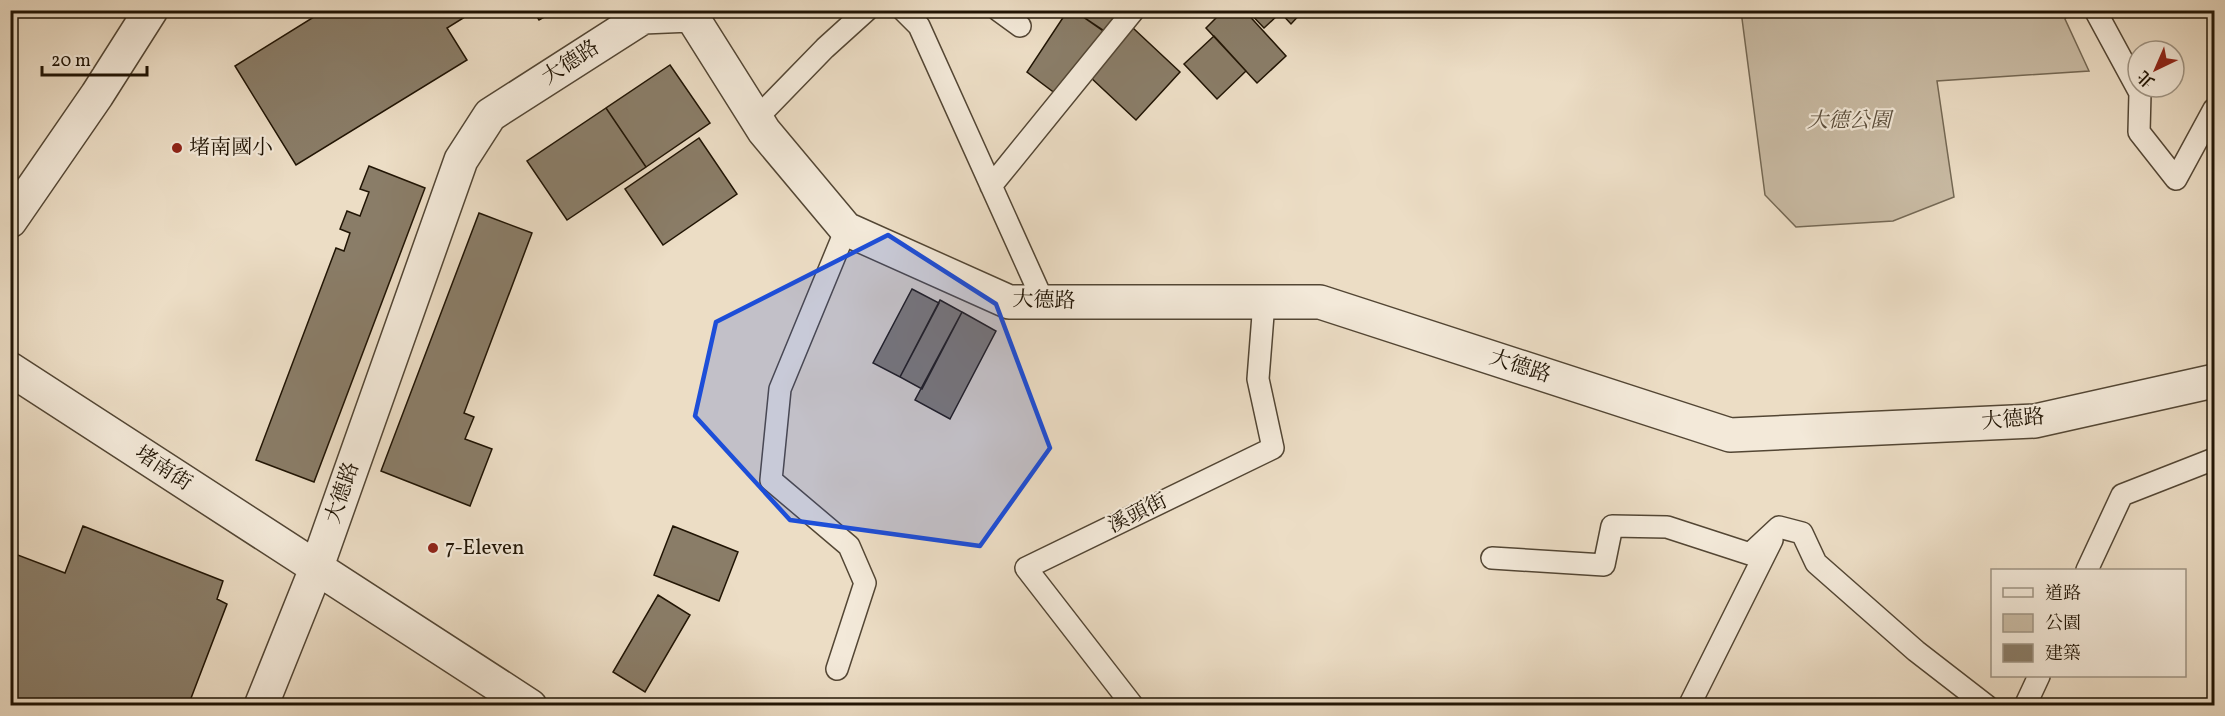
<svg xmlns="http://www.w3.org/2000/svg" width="2225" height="716" font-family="Vollkorn,'Noto Serif TC',serif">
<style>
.green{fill:#c9bba4;stroke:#746854;stroke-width:1.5}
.building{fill:#8a7d68;stroke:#201404;stroke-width:1.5}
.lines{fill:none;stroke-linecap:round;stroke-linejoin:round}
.service-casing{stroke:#534634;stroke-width:24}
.minor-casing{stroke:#534634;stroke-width:36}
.service{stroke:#f3e9d9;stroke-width:21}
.minor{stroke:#f3e9d9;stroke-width:33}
.marked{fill:#1d4ed8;fill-opacity:0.2;stroke:#1d4ed8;stroke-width:4.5;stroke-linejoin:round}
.poi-dot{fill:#8f2418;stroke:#f3e9d9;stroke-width:2}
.labels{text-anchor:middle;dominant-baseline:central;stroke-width:4.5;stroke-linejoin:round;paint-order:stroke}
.street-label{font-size:21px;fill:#201404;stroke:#f3e9d9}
.park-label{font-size:21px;font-style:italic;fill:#5b4e3c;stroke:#f3e9d9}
.poi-label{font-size:21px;fill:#201404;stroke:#f3e9d9;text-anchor:start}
</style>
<rect width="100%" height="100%" fill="#ecddc5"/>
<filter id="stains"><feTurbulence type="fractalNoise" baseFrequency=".00333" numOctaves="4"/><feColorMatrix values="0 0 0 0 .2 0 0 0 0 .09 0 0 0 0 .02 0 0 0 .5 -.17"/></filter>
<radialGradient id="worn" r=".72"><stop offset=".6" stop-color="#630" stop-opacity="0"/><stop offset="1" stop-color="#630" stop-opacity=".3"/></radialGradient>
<!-- green -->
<path class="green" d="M1741 11H2071L2065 19 2089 71 1937 81 1954 197 1893 221 1796 227 1765 195Z"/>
<!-- building -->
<path class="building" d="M325 10H472L473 12 447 28 467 60 296 165 235 66Z
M533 10H557L539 20Z
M1068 10H1073L1106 33 1060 97 1027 72Z
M1073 10H1130L1112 36Z
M1224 10H1244L1286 56 1257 83 1206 28Z
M1247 10H1274L1278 15 1264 28Z
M1278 10H1304L1291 24Z
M1133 28 1180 72 1136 120 1089 76Z
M1214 36 1246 71 1217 99 1184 64Z
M670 65 710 123 646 167 606 108Z
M606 108 646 167 567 220 527 161Z
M699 138 737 194 663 245 625 189Z
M369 166 425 188 314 482 256 460 336 248 344 251 350 233 340 229 347 211 360 216 369 192 360 189Z
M479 213 532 233 464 413 474 417 465 439 492 449 470 506 381 471Z
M912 289 939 303 900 377 873 363Z
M940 300 962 312 922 389 900 377Z
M962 312 996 331 950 419 915 400Z
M83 526 223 581 217 599 227 604 188 706H10V552L65 573Z
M673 526 738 552 719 601 654 575Z
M658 595 690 615 645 692 613 672Z"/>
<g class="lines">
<!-- service casing -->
<g class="service-casing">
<path id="service" d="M903 10 919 26 1044 303
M998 10 1020 26
M2095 10 2140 93 2139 132 2176 179 2214 109
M756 119 825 48 867 10
M991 186 1134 10
M1492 558 1604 565 1612 526 1667 527 1750 554 1779 527 1802 533 1816 563 1916 651 1987 706
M2087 570 2122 495 2214 459
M837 669 865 583 849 546 771 480 780 389 846 229
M1133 706 1026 568 1273 448 1258 379 1264 302
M1689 706 1772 540
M2025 706 2039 676"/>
</g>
<!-- minor casing -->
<g class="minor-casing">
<path id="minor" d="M10 221 97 95 151 10
M10 369 530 706
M261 706 316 569 461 160 490 115 643 17 691 15 764 131 846 229 1009 302H1320L1730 435 2035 421 2214 381"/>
</g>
<!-- service -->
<use href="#service" class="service"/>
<!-- minor -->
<use href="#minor" class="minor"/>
</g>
<!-- marked area -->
<path class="marked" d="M888 235 996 304 1050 448 980 546 790 520 695 416 716 322Z"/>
<!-- markers -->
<g class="poi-dot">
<circle cx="177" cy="148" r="6"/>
<circle cx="433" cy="548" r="6"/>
</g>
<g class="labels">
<!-- street labels -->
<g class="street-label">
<text transform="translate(571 63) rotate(-33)">大德路</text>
<text transform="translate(1044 301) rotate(2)">大德路</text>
<text transform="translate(1520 367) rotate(18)">大德路</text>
<text transform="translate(2013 420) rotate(-5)">大德路</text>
<text transform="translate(163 469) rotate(33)">堵南街</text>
<text transform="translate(343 493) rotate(-71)">大德路</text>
<text transform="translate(1138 514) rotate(-26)">溪頭街</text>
</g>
<!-- park labels -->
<g class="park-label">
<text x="1849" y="121">大德公園</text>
</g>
<!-- poi labels -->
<g class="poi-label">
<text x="189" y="148">堵南國小</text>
<text x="445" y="548">7-Eleven</text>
</g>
</g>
<!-- margin -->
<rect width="2225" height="716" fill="none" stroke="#ecddc5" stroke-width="36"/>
<rect x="12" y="12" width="2201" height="692" fill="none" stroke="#201404" stroke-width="3"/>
<rect x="18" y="18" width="2189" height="680" fill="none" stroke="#201404" stroke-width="1.5"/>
<!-- legend -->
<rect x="1991" y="569" width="195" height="108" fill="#f3e9d9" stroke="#9f9484" stroke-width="1.5"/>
<rect x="2003" y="588" width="30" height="9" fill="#f3e9d9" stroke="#9f9484" stroke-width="1.5"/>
<text x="2045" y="599" font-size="18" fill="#201404">道路</text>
<rect x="2003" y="614" width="30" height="18" fill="#c9bba4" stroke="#9f9484" stroke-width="1.5"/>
<text x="2045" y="629" font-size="18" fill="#201404">公園</text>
<rect x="2003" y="644" width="30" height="18" fill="#8a7d68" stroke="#9f9484" stroke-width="1.5"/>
<text x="2045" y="659" font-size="18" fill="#201404">建築</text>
<!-- north arrow -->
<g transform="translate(2156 69) rotate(224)"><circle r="28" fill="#f3e9d9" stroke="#9f9484" stroke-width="1.5"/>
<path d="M0-4.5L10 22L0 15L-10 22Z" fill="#8f2418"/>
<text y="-9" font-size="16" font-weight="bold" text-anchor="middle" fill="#201404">北</text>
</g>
<!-- scale -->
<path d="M42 66v9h105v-9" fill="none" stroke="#201404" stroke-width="3"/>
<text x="51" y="66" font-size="18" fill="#201404" stroke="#f3e9d9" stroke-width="4.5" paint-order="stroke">20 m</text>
<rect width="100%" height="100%" filter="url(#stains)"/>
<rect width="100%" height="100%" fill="url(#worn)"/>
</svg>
